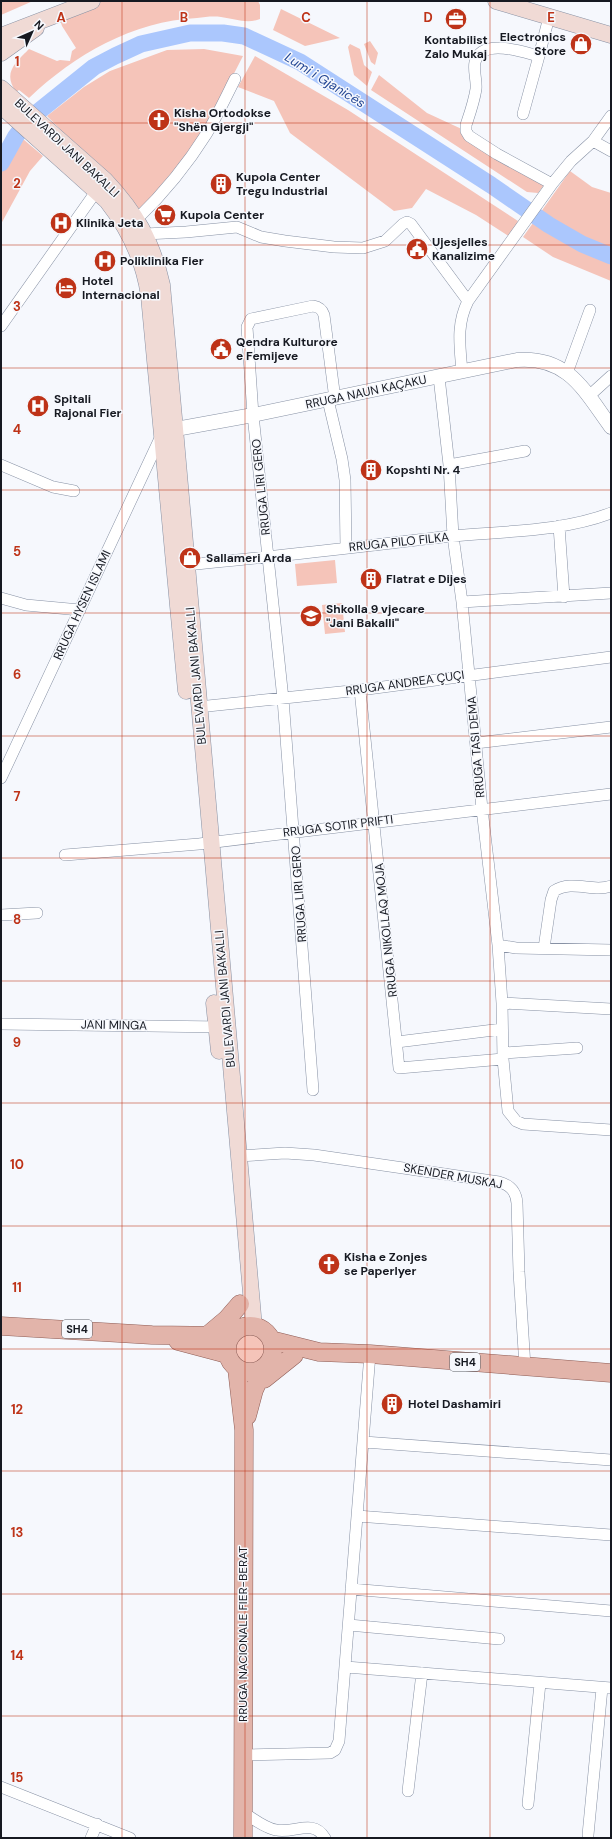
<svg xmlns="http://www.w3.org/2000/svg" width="612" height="1839" font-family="'DM Sans',sans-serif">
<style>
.green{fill:#f5c4b9}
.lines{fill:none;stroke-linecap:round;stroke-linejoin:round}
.river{stroke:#abc7fd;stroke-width:17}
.minor-casing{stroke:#8791a4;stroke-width:12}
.tertiary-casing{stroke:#8791a4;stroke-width:15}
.secondary-casing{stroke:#8791a4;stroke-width:17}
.primary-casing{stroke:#8e5d56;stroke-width:19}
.minor{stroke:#fff;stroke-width:11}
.tertiary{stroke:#fff;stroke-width:14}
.secondary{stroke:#f0dad5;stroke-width:16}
.primary{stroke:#e2b4aa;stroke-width:18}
.grid{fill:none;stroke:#be3318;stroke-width:1;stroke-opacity:0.55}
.labels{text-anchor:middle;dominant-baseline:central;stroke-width:3;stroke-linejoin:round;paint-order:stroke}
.shield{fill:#f6f8fd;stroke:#595c63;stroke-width:1}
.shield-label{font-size:11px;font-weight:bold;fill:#161921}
.poi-label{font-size:12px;font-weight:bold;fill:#161921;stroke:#f6f8fd;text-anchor:start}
.street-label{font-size:12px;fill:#161921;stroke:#f6f8fd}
.water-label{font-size:13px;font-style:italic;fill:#254895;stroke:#f6f8fd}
.grid-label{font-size:13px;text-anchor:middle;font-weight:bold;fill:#be3318;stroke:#f6f8fd;stroke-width:3;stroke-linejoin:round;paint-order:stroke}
</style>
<rect width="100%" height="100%" fill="#f6f8fd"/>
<!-- green -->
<path class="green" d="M1 1H33L1 15Z
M258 1 260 5V19C247 24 235 19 221 17 213 16 205 17 197 18 133 21 74 55 29 98L19 90 16 92C3 73 14 64 29 49L57 61 60 60 70 61 72 51 76 48 62 26 59 17 100 1Z
M281 9 340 38 305 46 273 30Z
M370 41 378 53 375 65 371 62 364 44Z
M350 44 360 49 364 65 372 72 367 86 354 75 348 47Z
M204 49 243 56 205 130 158 195 137 215 64 139 60 129 47 116 84 87 110 71 167 50Z
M255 56 348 110 518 221 510 237 476 215 426 189 412 208 394 211 290 133 274 101 238 87Z
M379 75 427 113 466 131 544 185 538 193 527 192 371 90Z
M23 139 43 156 30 171 1 224V173L8 159Z
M570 171 592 187 611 193V281L553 257 523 237Z
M335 560 337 583 297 586 295 564Z
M342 603 345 632 325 634 322 605Z
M236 1349a14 14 0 1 1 28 0a14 14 0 1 1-28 0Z"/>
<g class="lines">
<!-- river -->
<path class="river" d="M1 163 16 136 28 120 94 67 115 56 141 44 190 33H223L244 36 300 62 491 185 549 225 582 244 611 256"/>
<!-- minor casing -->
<g class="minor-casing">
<path id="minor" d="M549 17 539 56C522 52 482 37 475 62 473 71 477 80 476 89 474 102 470 113 466 125V131L469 136 497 154 552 184
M523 114 539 56
M593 141 611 151
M137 219C164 193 187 165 207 133 217 116 226 97 235 79
M145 234 186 232 237 227 261 237 285 241 334 247 363 248 385 241 403 224 407 222 411 224 468 301
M1 326 100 186
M462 372C460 346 456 325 468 301L552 184 571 161 593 141 611 116
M567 373 590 310
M439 377 449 465 453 536 462 602 482 809 498 945 502 1003 503 1059 508 1111 516 1121 523 1124 611 1130
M589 396 611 376
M328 400 342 459 345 480 346 548
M1 465 53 487 74 491
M449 465 525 451
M559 526 564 597
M186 565C275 557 364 546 452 536 505 531 561 532 611 513
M1 598 26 605 80 610
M462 602 611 593
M360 690 399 1068 503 1059
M198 707 360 690 611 657
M476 743 611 727
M1 778 162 434
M65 855 199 844 611 794
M1 915 37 913
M498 945 516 948 611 950
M544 948 551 900 554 891C573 879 593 893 611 886
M502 1003 611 1009
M1 1024 222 1027
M397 1042 502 1029
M503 1053 577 1048
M313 1090 283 699 253 415 247 327 251 319 313 306C319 307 322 309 324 315L335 399
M239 1156 285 1153 314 1155 499 1182C510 1185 516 1191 517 1203L519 1272 525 1367
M364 1442 611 1460
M357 1516 611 1535
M351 1589 611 1611
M349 1625 499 1639
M346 1667 611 1688
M242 1755 330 1753 335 1750 339 1741 370 1354
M1 1787 130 1838
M408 1791 422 1673
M528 1804 540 1683
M242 1812C253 1818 264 1828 276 1830 294 1834 313 1818 325 1838
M588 1835 602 1688
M91 1838 97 1824"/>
</g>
<!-- tertiary casing -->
<g class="tertiary-casing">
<path id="tertiary" d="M165 431 253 415 517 360C568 356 584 390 611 427"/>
</g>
<!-- secondary casing -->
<g class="secondary-casing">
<path id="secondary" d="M496 1 611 35
M1 36 92 1
M1 53 36 28
M1 88 105 180C136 213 152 241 162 285L175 429 254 1327
M1 106 107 201C129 229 144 261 149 296L186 691
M214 1003 219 1051"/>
</g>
<!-- primary casing -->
<g class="primary-casing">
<path id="primary" d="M1 1326 152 1335 231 1336
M227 1349a23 23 0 1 1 46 0a23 23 0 1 1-46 0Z
M208 1335 227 1319 240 1304
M271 1340 319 1352 370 1354 611 1373
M178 1341 227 1354
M237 1369 244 1430 243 1838
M264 1379 294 1355
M247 1416 254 1390 264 1368"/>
</g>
<!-- minor -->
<use href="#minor" class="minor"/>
<!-- tertiary -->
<use href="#tertiary" class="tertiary"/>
<!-- secondary -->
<use href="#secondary" class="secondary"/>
<!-- primary -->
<use href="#primary" class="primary"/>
</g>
<!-- grid -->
<path class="grid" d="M122 1V1838M245 1V1838M367 1V1838M490 1V1838M1 123H611M1 245H611M1 368H611M1 490H611M1 613H611M1 736H611M1 858H611M1 981H611M1 1103H611M1 1226H611M1 1349H611M1 1471H611M1 1594H611M1 1716H611"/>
<!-- icons -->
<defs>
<g id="office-disc" transform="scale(1.15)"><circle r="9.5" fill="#be3318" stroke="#f6f8fd"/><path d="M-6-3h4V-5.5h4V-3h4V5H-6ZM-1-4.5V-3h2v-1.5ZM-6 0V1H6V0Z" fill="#fff"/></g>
<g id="shop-disc" transform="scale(1.15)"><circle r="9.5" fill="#be3318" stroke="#f6f8fd"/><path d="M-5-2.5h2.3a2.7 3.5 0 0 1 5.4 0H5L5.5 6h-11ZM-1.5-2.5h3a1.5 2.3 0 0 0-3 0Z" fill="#fff"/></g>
<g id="church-disc" transform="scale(1.15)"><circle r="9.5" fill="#be3318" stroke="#f6f8fd"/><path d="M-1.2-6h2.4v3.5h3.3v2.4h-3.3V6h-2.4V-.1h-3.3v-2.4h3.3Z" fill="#fff"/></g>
<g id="building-disc" transform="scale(1.15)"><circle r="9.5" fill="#be3318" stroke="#f6f8fd"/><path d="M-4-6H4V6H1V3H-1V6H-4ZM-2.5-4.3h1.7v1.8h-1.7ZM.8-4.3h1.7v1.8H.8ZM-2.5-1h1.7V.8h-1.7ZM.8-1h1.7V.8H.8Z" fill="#fff"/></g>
<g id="supermarket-disc" transform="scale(1.15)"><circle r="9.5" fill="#be3318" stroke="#f6f8fd"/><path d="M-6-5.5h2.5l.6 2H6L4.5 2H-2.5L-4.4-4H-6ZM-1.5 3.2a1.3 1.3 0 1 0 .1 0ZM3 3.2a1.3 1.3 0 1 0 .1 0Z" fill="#fff"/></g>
<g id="hospital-disc" transform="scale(1.15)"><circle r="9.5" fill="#be3318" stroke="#f6f8fd"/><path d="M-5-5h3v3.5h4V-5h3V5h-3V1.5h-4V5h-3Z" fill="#fff"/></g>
<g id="civic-disc" transform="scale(1.15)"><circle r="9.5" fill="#be3318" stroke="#f6f8fd"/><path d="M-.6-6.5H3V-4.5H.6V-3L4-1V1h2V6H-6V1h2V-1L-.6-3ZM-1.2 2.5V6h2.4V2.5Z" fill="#fff"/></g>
<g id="hotel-disc" transform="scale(1.15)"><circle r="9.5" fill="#be3318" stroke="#f6f8fd"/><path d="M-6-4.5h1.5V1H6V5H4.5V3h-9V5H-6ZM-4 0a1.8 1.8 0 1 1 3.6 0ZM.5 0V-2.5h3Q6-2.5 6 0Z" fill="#fff"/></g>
<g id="school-disc" transform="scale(1.15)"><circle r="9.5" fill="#be3318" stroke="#f6f8fd"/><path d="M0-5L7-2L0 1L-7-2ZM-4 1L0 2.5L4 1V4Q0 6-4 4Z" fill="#fff"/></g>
</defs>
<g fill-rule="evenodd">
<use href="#office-disc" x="456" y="19"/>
<use href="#shop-disc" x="581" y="44"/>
<use href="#church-disc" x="159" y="120"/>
<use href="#building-disc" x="221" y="184"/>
<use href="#supermarket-disc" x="165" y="215"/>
<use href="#hospital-disc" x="61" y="223"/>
<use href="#civic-disc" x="417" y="249"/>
<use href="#hospital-disc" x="105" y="261"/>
<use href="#hotel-disc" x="66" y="288"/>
<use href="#civic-disc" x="221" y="349"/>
<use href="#hospital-disc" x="38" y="406"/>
<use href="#building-disc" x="371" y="470"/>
<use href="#shop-disc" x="190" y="558"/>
<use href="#building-disc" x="371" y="579"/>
<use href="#school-disc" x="311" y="616"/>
<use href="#church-disc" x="329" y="1264"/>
<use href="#building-disc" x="392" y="1404"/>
</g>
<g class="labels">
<!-- shield labels -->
<g class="shield">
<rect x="62" y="1320" width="30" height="18" rx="3"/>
<rect x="450" y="1353" width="30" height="18" rx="3"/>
</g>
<g class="shield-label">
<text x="77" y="1329">SH4</text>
<text x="465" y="1362">SH4</text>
</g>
<!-- poi labels -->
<g class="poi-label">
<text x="566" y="37" text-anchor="end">Electronics<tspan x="566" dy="14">Store</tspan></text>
<text x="456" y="40" text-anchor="middle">Kontabilist<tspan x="456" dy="14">Zalo Mukaj</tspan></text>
<text x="174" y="113">Kisha Ortodokse<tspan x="174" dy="14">"Shën Gjergji"</tspan></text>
<text x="236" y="177">Kupola Center<tspan x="236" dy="14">Tregu Industrial</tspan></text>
<text x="180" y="215">Kupola Center</text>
<text x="76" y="223">Klinika Jeta</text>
<text x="432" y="242">Ujesjelles<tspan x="432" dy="14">Kanalizime</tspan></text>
<text x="120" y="261">Poliklinika Fier</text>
<text x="82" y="281">Hotel<tspan x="82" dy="14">Internacional</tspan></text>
<text x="236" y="342">Qendra Kulturore<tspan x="236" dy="14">e Femijeve</tspan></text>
<text x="54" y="399">Spitali<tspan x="54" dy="14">Rajonal Fier</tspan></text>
<text x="386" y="470">Kopshti Nr. 4</text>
<text x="206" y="558">Sallameri Arda</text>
<text x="386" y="579">Flatrat e Dijes</text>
<text x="326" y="609">Shkolla 9 vjecare<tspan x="326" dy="14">"Jani Bakalli"</tspan></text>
<text x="344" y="1257">Kisha e Zonjes<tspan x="344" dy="14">se Paperlyer</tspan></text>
<text x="408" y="1404">Hotel Dashamiri</text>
</g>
<!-- street labels -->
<g class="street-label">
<text transform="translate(67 148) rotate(43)">BULEVARDI JANI BAKALLI</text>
<text transform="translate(366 392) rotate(-12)">RRUGA NAUN KAÇAKU</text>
<text transform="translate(261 487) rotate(-96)">RRUGA LIRI GERO</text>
<text transform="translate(399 542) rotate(-6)">RRUGA PILO FILKA</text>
<text transform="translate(82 605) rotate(-65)">RRUGA HYSEN ISLAMI</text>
<text transform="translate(196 676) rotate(-95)">BULEVARDI JANI BAKALLI</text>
<text transform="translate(405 683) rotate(-8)">RRUGA ANDREA ÇUÇI</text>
<text transform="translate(476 747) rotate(-95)">RRUGA TASI DEMA</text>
<text transform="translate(338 826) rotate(-7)">RRUGA SOTIR PRIFTI</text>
<text transform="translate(299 894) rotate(-94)">RRUGA LIRI GERO</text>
<text transform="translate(386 930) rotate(-96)">RRUGA NIKOLLAQ MOJA</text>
<text transform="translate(225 999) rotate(-95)">BULEVARDI JANI BAKALLI</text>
<text transform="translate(114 1025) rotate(1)">JANI MINGA</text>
<text transform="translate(453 1176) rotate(10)">SKENDER MUSKAJ</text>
<text transform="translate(243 1634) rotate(-90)">RRUGA NACIONALE FIER-BERAT</text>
</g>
<!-- water labels -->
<g class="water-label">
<text transform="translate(325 80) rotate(32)">Lumi i Gjanicës</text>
</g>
</g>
<g class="grid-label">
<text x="61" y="22">A</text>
<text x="184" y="22">B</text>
<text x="306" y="22">C</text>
<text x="428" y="22">D</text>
<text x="551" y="22">E</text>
<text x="17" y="66">1</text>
<text x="17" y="188">2</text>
<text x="17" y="311">3</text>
<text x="17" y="434">4</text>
<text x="17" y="556">5</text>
<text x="17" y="679">6</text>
<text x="17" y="801">7</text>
<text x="17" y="924">8</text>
<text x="17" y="1047">9</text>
<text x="17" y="1169">10</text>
<text x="17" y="1292">11</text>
<text x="17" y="1414">12</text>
<text x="17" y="1537">13</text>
<text x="17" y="1660">14</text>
<text x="17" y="1782">15</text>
</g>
<!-- border -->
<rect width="612" height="1839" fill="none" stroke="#161921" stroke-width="4"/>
<!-- north arrow -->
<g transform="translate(32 32) rotate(45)" stroke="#f6f8fd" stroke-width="3" paint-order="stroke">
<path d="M0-3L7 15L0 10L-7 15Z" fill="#161921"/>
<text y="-6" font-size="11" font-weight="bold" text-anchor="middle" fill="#161921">N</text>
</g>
</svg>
